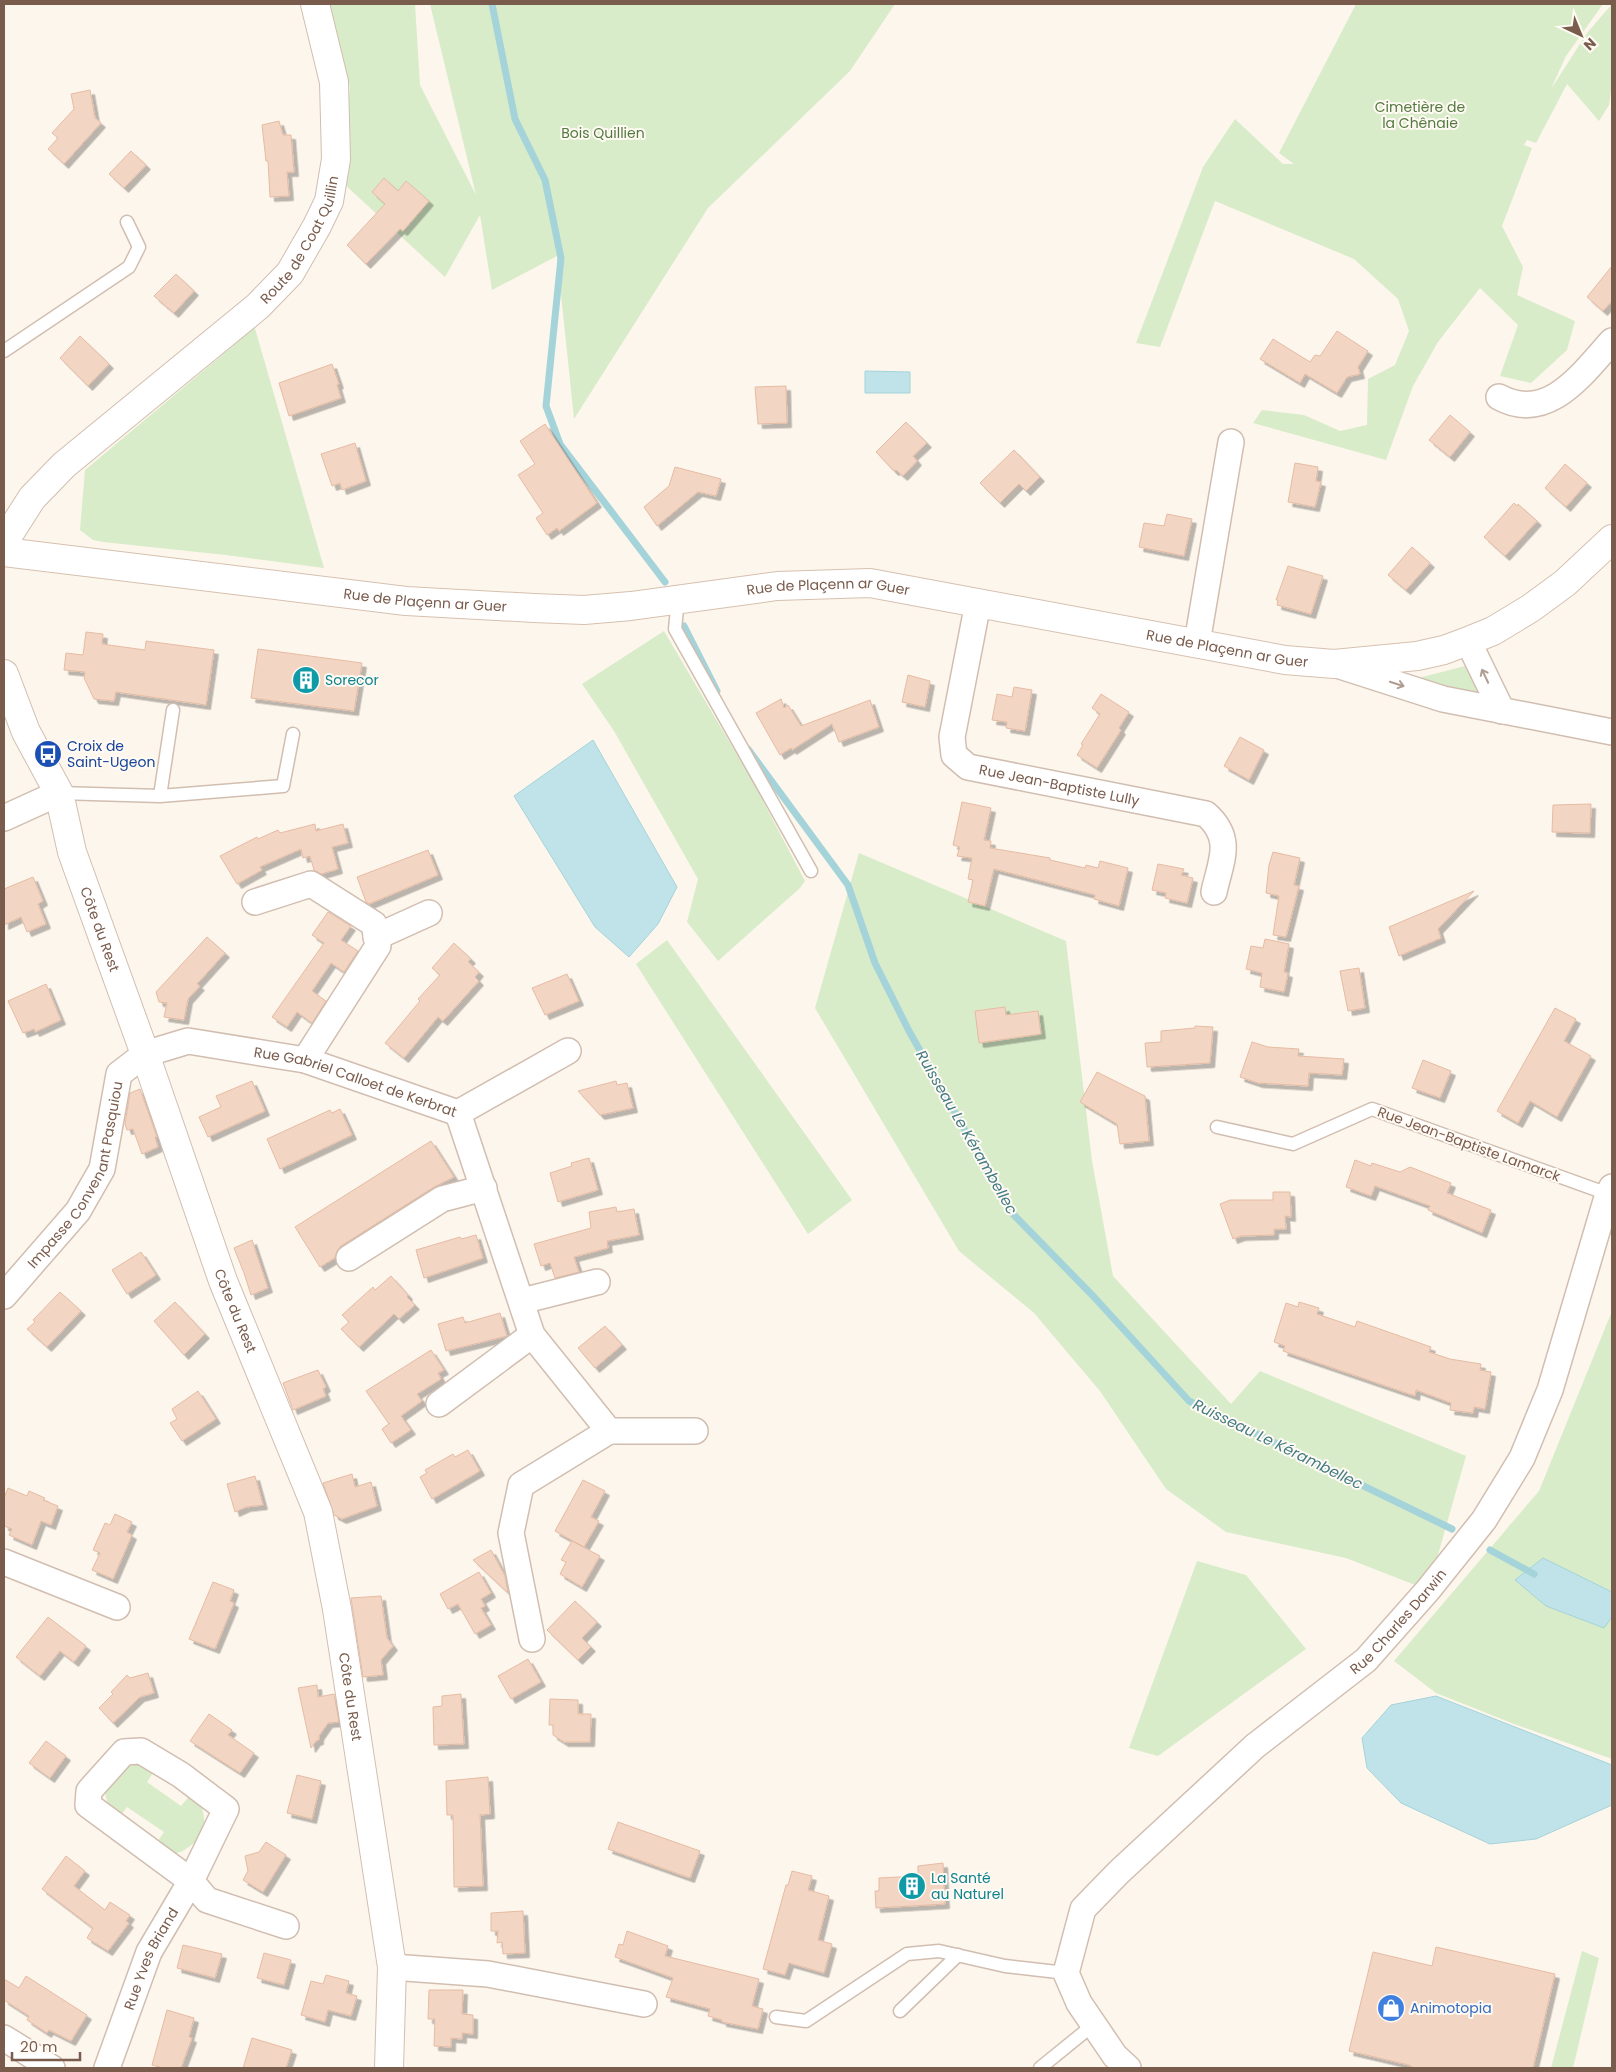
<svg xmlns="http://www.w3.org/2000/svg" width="1616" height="2072" font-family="Poppins,sans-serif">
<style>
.green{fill:#d8ecc9}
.water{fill:#bfe3e8;stroke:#a5d3da}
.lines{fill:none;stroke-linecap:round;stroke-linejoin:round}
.stream{stroke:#a5d3da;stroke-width:7}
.building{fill:#f3d5c3;stroke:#e6bba3;filter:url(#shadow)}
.service-casing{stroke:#d1beb0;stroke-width:15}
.minor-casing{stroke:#d1beb0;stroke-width:28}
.tertiary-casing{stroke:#d1beb0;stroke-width:30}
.secondary-casing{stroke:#d6c0b0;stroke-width:30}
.service{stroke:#fff;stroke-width:12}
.minor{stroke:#fff;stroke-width:25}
.tertiary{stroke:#fff;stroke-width:28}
.secondary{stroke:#fff;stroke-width:28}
.oneway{stroke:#af9d94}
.labels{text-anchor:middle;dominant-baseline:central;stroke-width:4;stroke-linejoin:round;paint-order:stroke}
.park-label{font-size:14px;fill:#537a41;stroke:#fffaf3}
.street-label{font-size:14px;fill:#7a5c4d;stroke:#fffaf3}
.culture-label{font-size:14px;fill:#0d838f;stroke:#fffaf3;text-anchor:start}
.transit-label{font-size:14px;fill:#164399;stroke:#fffaf3;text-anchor:start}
.shop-label{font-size:14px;fill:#366cbe;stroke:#fffaf3;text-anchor:start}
.water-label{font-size:15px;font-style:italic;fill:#437c86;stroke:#fffaf3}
</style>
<defs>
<filter id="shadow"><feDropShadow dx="4.5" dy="4.5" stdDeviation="0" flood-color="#0004"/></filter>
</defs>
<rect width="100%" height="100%" fill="#fdf6ec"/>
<!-- green -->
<path class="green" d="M328 4H415L420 85 476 195 430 4H895L850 71 708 208 574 419 557 256 492 290 480 215 445 277 342 182 350 87Z
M1356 4H1603L1566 56 1551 89 1587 33 1612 4V84L1609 105 1599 121 1567 84 1536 143 1527 140 1524 145 1532 148 1502 226 1523 267 1517 295 1575 321 1567 350 1531 383 1500 376 1518 325 1480 288 1438 342 1413 386 1386 460 1253 423 1262 410 1304 415 1340 431 1367 425 1368 379 1395 365 1409 331 1398 299 1354 259 1215 201 1160 347 1136 343 1203 167 1235 119 1283 164H1294L1279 153Z
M254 325 324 568 226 555 103 542 93 540 80 530 85 470 233 346Z
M664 631 753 782 805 881 800 888 718 961 687 922 698 879 614 731 582 684Z
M1469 665 1487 699 1407 681Z
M859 853 1066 941 1092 1161 1113 1276 1231 1404 1260 1371 1466 1456 1428 1590 1346 1558 1226 1532 1166 1489 1100 1391 1034 1313 959 1251 815 1008Z
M667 940 852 1200 808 1234 636 964Z
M1612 1311V1759L1514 1724 1436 1693 1394 1661 1539 1491Z
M1197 1561 1246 1575 1306 1649 1158 1756 1129 1748Z
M133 1762 155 1770 147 1782 181 1806 192 1793C206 1808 210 1829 193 1844 187 1848 183 1852 176 1853 169 1854 160 1849 154 1847L164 1832 127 1807 117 1820C107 1805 97 1785 116 1771 121 1767 128 1765 133 1762Z
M1582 1951 1599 1958 1573 2068H1551Z"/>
<!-- water -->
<path class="water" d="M865 371 910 372V393H865Z
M593 740 677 887 658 924 629 957 595 927 514 796Z
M1543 1558 1612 1592V1617L1604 1628 1546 1606 1515 1580Z
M1436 1696 1612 1765V1805L1536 1839 1490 1844 1401 1803 1367 1768 1362 1738 1391 1705Z"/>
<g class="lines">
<!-- stream -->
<path class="stream" d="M492 4 515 119 545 180 561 258 546 406 560 444 665 582
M684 626 717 691
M748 749 848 885 875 963 909 1031 1011 1212 1094 1297 1189 1401 1452 1529
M1490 1550 1534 1574"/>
</g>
<!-- building -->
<path class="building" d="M90 90 95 118 101 123 64 164 48 149 58 138 52 133 74 109 71 94Z
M279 121 283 135H291L294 172H287L289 196 270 197 268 161H266L262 125Z
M131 151 146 165 124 188 109 174Z
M384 178 398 191 406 181 429 201 403 231 400 229 366 264 347 245 385 204 372 192Z
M1612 266V301L1603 311 1587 297Z
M176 274 194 291 174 313 154 296Z
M1337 331 1368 351 1358 367 1360 374 1347 377 1337 393 1305 374 1300 383 1260 359 1273 339 1310 362 1315 355 1320 356Z
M80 336 109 364 88 386 60 358Z
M332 364 339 384 337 385 341 398 289 416 279 383Z
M786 386 787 423 758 424 755 387Z
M1450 415 1470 432 1450 457 1429 440Z
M906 422 927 443 913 456 917 461 903 476 896 470 894 471 876 452Z
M545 424 597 503 559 531 557 528 547 535 536 518 543 513 518 475 535 464 520 441Z
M355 443 366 481 342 490 340 483 332 486 321 454Z
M1014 450 1040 477 1026 491 1019 484 1000 503 980 483Z
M1295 463 1318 467 1316 481 1321 482 1315 507 1288 502Z
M1565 464 1587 483 1566 507 1545 488Z
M675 467 721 479 716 496 698 492 657 526 644 507 669 486Z
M1514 503 1517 506 1518 504 1537 521 1505 556 1484 537Z
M1167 514 1192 519 1184 556 1139 547 1144 523 1164 526Z
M1412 547 1430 563 1406 590 1388 575Z
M1288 566 1323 576 1311 614 1277 605 1278 600H1276Z
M86 632 103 634 102 644 145 650 146 641 214 650 206 705 116 692 114 701 94 699 84 678 85 672 64 670 66 653 83 655Z
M258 649 362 663 354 711 251 698Z
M908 675 930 681 925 707 902 702Z
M1014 687 1032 690 1025 731 1006 728 1007 722 992 720 997 694 1012 697Z
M1101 694 1129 712 1119 728 1121 730 1097 768 1077 755 1083 745 1081 744 1100 714 1092 708Z
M781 699 784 708 788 705 801 726 870 700 879 727 839 742 832 724 792 750 791 748 780 755 756 713Z
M1240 737 1264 750 1249 780 1224 766Z
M962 802 991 808 984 840 991 841 990 848 1050 858V860L1085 868 1086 865 1098 868 1100 861 1128 868 1119 906 1094 899 1095 895 994 869 985 906 968 902 973 880 968 879 972 858 957 856 960 847 953 845Z
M1591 804 1590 833 1552 832 1553 805Z
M315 824 316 831 343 824 348 843 332 847 338 869 321 874 314 870 310 856 303 858 301 849 260 867 262 870 237 884 220 856 257 837 258 839 278 830 280 833Z
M428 850 438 875 369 904 366 902 357 877Z
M1273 852 1300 858 1294 885 1299 886 1286 937 1273 935 1279 896 1266 893 1269 865Z
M1158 864 1184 869 1181 875 1193 878 1187 903 1165 898 1166 893 1152 890Z
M33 877 43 901 38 904 46 924 27 932 21 917 4 925V889Z
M1474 891 1438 929 1441 938 1399 956 1389 927Z
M328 912 351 926 341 940 358 951 344 972 331 963 312 991 326 1001 312 1023 297 1012 287 1027 272 1017 324 943 312 935Z
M207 937 225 953 197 984 200 986 188 999 184 1020 164 1017 167 1003 159 1002 156 992Z
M1265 939 1289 944 1284 972 1288 973 1284 992 1260 987 1262 973 1246 969 1251 946 1263 948Z
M454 943 471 959 468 962 479 972 475 977 479 981 443 1021 438 1017 404 1058 385 1043 420 1001 418 999 440 975 432 968Z
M1359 968 1365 1008 1348 1011 1340 971Z
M567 974 579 1001 545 1015 532 988Z
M46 984 61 1020 35 1032 34 1029 23 1033 8 1001Z
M1005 1007 1006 1015 1038 1011 1041 1034 979 1043 975 1011Z
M1555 1008 1576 1019 1564 1041 1591 1056 1557 1117 1530 1101 1518 1123 1497 1111Z
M1195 1026 1213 1027 1210 1063 1147 1067 1145 1043 1161 1042V1031L1195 1028Z
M1252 1042 1268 1047 1299 1049 1298 1056 1344 1059 1342 1075 1309 1073 1308 1086 1258 1083 1240 1077Z
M1423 1060 1451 1071 1440 1098 1412 1088Z
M1097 1072 1145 1096 1149 1141 1120 1144 1117 1124 1080 1102Z
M252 1081 265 1111 208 1137 199 1117 221 1107 216 1096Z
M616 1081 617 1085 627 1083 633 1108 600 1115 578 1091Z
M140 1089 157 1137H155L158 1147 142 1154 133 1129 127 1130 125 1124 130 1093Z
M340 1109 352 1135 280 1169 267 1139 330 1110 332 1113Z
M431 1141 454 1177 434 1187 341 1246 337 1251 335 1258 320 1267 295 1227Z
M589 1158 598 1190 558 1202 550 1173 572 1166 571 1163Z
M1355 1160 1371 1166 1372 1163 1400 1172 1410 1167 1451 1183 1447 1193 1491 1210 1482 1233 1428 1210 1430 1206 1375 1186 1371 1196 1346 1187Z
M1273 1192H1290L1291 1217 1285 1216 1286 1229H1274V1235L1241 1236 1233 1239 1220 1204 1230 1200H1273Z
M616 1207 617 1212 634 1209 639 1235 607 1241 608 1248 574 1257 579 1272 555 1278 550 1263 541 1266 534 1244 591 1228 589 1212Z
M476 1235 483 1258 424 1278 416 1250 460 1237 461 1239Z
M252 1240 268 1288 251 1295 244 1273 234 1248Z
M141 1252 156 1275 127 1294 112 1270Z
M391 1276 408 1295 407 1297 415 1305 399 1319 394 1314 359 1347 341 1329 349 1322 342 1315 373 1287 375 1290Z
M60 1292 81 1311 47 1347 27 1329 35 1322 33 1320Z
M175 1302 205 1334 184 1355 154 1321Z
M1299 1302 1319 1308 1317 1314 1355 1327 1357 1321 1431 1347 1429 1352 1450 1359 1481 1364 1480 1370 1491 1372 1485 1409 1474 1407 1473 1413 1450 1410 1451 1403 1416 1390 1415 1396 1283 1351 1285 1346 1274 1342 1286 1303 1298 1307Z
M500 1313 507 1336 446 1351 438 1324 463 1317 465 1323Z
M605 1326 622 1345 595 1368 578 1348Z
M431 1350 444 1370 438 1373 441 1379 417 1394 422 1401 401 1416 411 1430 391 1443 382 1429 390 1423 389 1424 366 1391Z
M318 1370 326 1387 323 1389 326 1396 293 1410 283 1383Z
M198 1391 216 1419 182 1441 170 1423 177 1419 172 1409Z
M468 1450 480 1471 432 1499 420 1477 427 1473 425 1470 453 1454 455 1457Z
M352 1474 355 1487 371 1482 377 1506 342 1519 334 1515 323 1483Z
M255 1476 263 1505 246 1507 235 1512 227 1484Z
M583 1480 605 1491 591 1517 599 1521 584 1547 555 1531Z
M8 1488 27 1496 29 1491 45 1498 43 1500 58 1506 51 1525 41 1521 32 1545 9 1535 12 1529 4 1526V1498Z
M115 1514 132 1522 127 1532 132 1535 113 1579 92 1570 100 1553 93 1550 105 1523 110 1525Z
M572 1541 600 1556 582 1587 560 1574 566 1562 561 1560Z
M491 1550 505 1576 508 1593 473 1560Z
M479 1572 491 1593 481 1599 485 1606 481 1608 491 1625 475 1634 458 1604 448 1609 440 1594Z
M213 1582 234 1590 230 1601 234 1603 215 1649 189 1639Z
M381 1596 387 1638 393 1646 381 1660 383 1675 363 1677 351 1598Z
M575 1601 597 1622 582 1638 591 1647 578 1660 547 1630Z
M48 1617 86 1646 74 1662 60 1651 40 1676 16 1657Z
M528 1659 541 1682 511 1699 498 1676Z
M148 1673 154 1693 140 1697 113 1723 99 1708 113 1694 111 1692 127 1675 130 1678Z
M317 1685 318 1697 334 1694 339 1722 328 1723 319 1736V1740L316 1741 311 1748 298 1688Z
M461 1694 464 1744 434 1745 433 1707 442 1706V1696Z
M550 1699 578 1700V1714H591L590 1742H564L553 1735V1725H549Z
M209 1714 232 1730 228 1735 254 1753 240 1773 190 1741Z
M46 1741 66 1756 50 1778 29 1763Z
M297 1775 321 1781 312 1819 287 1813Z
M488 1777 490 1814 480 1815 483 1886 454 1887 453 1815H447L446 1781Z
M618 1822 700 1851 690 1878 608 1849Z
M266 1842 286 1855 263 1892 243 1880 248 1871 245 1856 259 1852Z
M66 1856 85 1871 74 1886 105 1910 110 1902 130 1915 126 1921 129 1923 108 1951 87 1938 93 1928 42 1889Z
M943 1863 945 1904 876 1908 875 1891H879V1878L918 1876V1866Z
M792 1871 812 1876 808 1890 829 1896 818 1940 832 1944 824 1973 789 1963 785 1975 763 1969 786 1885H788Z
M523 1911 525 1953 503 1954 502 1942 497 1943 498 1931H491V1913Z
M627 1931 668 1946 665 1956 759 1979 752 2006 763 2009 758 2029 722 2022V2020L708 2016 710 2009 666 1997 673 1978 615 1957 619 1944 623 1945Z
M183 1945 222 1954 215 1978 177 1968Z
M1436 1947 1555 1974 1533 2068H1414L1409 2065 1349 2051 1373 1952 1432 1966Z
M264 1953 291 1960 284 1985 257 1978Z
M326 1975 349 1981 346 1993 357 1996 351 2016 328 2010 325 2022 301 2015 311 1981 323 1984Z
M26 1976 87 2015 71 2041 49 2030 47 2033 27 2020 29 2016 4 2000V1979L19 1988Z
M429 1990H463L462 2014 473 2015V2034L462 2033V2039L451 2038V2047L434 2046 435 2019H428Z
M167 2010 194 2018 189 2037 192 2038 181 2068H163L152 2065Z
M252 2038 292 2050 286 2068H243Z"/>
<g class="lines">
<!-- service casing -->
<g class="service-casing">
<path id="service" d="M4 351 129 267 139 247 127 222
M678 599 675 629 811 871
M59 793 160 796 173 710
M160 796 283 786 293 734
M1217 1127 1293 1144 1372 1109 1608 1194
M900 2011 958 1955
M776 2017 806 2021 907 1954 939 1951 1005 1966 1066 1973
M1040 2068 1093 2025"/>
</g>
<!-- minor casing -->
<g class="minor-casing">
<g id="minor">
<path d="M1499 397C1548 424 1583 373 1612 341"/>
<path id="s1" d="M978 603 952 737 954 755 968 767 1206 814C1234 839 1221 860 1214 892"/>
<path d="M1468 641 1502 711"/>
<path d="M1197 643 1231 442"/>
<path d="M1334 664 1443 699 1612 732"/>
<path d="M4 818 59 793"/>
<path d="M255 902 311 884 374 924 378 946 305 1060"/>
<path d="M376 937 429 913"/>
<path d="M458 1113 568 1051"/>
<path d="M349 1258 442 1199 484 1188"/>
<path id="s2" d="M4 1296 78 1211 102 1169 119 1074 145 1054 188 1041 305 1060 458 1113 532 1335 609 1431H695"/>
<path d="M522 1301 597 1282"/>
<path d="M439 1404 532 1335"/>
<path d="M4 1562 117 1607"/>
<path d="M532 1639 511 1533 521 1485 609 1431"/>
<path d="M392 1967 488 1974 644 2004"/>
<path d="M4 2038 52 2068"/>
<path id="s3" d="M107 2068 149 1952 191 1881 226 1809 181 1775 141 1751 124 1752 89 1791 88 1805 191 1881 207 1900 286 1926"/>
<path id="s4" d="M1128 2068 1115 2056 1079 2003 1066 1973 1083 1909 1119 1872 1255 1746 1366 1660 1428 1590 1484 1520 1522 1458 1550 1390 1608 1194 1612 1187"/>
</g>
</g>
<!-- tertiary casing -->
<g class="tertiary-casing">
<g id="tertiary">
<path id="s5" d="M4 542 32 498 64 465 258 306 290 273 317 226 329 201 336 159 334 82 315 4"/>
<path id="s6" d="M4 674 26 732 59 793 72 852 145 1054 223 1281 318 1512 337 1609 392 1967 389 2068"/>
</g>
</g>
<!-- secondary casing -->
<g class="secondary-casing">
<g id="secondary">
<path id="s7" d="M4 552 406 601 534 608 584 610 631 606 777 586 870 583 1285 660 1334 664 1417 656 1444 650 1468 641 1493 631 1531 608 1565 583 1612 539"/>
</g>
</g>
<!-- service -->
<use href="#service" class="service"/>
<!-- minor -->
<use href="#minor" class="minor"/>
<!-- tertiary -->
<use href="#tertiary" class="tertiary"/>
<!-- secondary -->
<use href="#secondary" class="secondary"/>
</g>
<!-- one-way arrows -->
<defs><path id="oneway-shaft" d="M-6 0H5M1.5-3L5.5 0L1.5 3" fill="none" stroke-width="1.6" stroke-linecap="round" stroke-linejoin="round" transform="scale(1.25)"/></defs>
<g class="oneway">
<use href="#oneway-shaft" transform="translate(1485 676) rotate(-115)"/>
<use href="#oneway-shaft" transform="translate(1397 684) rotate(18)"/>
</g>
<!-- icons -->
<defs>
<g id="building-disc" transform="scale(1.4375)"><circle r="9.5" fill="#0f9aa8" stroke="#fffaf3"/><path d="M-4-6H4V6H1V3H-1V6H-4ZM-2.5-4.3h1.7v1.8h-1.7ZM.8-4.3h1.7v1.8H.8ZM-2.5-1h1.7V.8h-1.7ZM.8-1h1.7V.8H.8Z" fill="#fff"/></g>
<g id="bus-disc" transform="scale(1.4375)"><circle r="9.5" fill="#1a4fb4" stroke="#fffaf3"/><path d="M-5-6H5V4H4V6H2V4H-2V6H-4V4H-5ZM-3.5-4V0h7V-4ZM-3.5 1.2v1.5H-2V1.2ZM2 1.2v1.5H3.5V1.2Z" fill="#fff"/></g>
<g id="shop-disc" transform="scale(1.4375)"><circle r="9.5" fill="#3f7fe0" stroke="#fffaf3"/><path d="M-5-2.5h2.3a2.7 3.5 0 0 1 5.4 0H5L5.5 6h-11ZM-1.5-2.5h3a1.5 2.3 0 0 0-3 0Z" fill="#fff"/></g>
</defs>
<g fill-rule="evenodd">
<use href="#building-disc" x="306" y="680"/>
<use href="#bus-disc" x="48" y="754"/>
<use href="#building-disc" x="912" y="1886"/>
<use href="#shop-disc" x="1391" y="2008"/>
</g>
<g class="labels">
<!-- park labels -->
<g class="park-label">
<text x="1420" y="107">Cimetière de<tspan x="1420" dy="16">la Chênaie</tspan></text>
<text x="603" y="133">Bois Quillien</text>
</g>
<!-- street labels -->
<g class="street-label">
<text stroke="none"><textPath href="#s5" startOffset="429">Route de Coat Quillin</textPath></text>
<text stroke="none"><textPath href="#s7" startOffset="829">Rue de Plaçenn ar Guer</textPath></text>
<text stroke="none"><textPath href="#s7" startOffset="424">Rue de Plaçenn ar Guer</textPath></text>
<text stroke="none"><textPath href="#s7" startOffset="1234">Rue de Plaçenn ar Guer</textPath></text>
<text stroke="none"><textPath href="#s1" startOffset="266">Rue Jean-Baptiste Lully</textPath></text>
<text stroke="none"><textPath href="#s6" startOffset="274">Côte du Rest</textPath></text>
<text stroke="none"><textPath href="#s2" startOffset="508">Rue Gabriel Calloet de Kerbrat</textPath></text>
<text transform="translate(1469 1144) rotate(20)">Rue Jean-Baptiste Lamarck</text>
<text stroke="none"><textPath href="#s2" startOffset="145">Impasse Convenant Pasquiou</textPath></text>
<text stroke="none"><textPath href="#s6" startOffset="679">Côte du Rest</textPath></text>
<text stroke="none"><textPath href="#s4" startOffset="608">Rue Charles Darwin</textPath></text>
<text stroke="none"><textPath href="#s6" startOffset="1084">Côte du Rest</textPath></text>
<text stroke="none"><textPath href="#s3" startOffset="118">Rue Yves Briand</textPath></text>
</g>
<!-- culture labels -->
<g class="culture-label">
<text x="325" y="680">Sorecor</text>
<text x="931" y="1878">La Santé<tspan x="931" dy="16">au Naturel</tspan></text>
</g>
<!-- transit labels -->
<g class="transit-label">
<text x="67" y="746">Croix de<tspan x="67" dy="16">Saint-Ugeon</tspan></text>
</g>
<!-- shop labels -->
<g class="shop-label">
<text x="1410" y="2008">Animotopia</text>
</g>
<!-- water labels -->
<g class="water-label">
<text transform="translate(967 1132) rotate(60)">Ruisseau Le Kérambellec</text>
<text transform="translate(1278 1444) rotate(26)">Ruisseau Le Kérambellec</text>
</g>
</g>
<!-- border -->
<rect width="1616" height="2072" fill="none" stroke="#7a5c4d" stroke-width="10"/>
<!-- north arrow -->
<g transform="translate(1581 35) rotate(136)" stroke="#fffaf3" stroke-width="4" paint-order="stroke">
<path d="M0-4L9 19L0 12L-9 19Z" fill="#7a5c4d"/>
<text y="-8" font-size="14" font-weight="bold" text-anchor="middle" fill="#7a5c4d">N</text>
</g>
<!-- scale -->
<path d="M12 2052v8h68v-8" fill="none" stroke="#7a5c4d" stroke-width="2.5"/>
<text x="20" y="2052" font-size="15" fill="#7a5c4d" stroke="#fffaf3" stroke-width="4" paint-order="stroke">20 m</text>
</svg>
